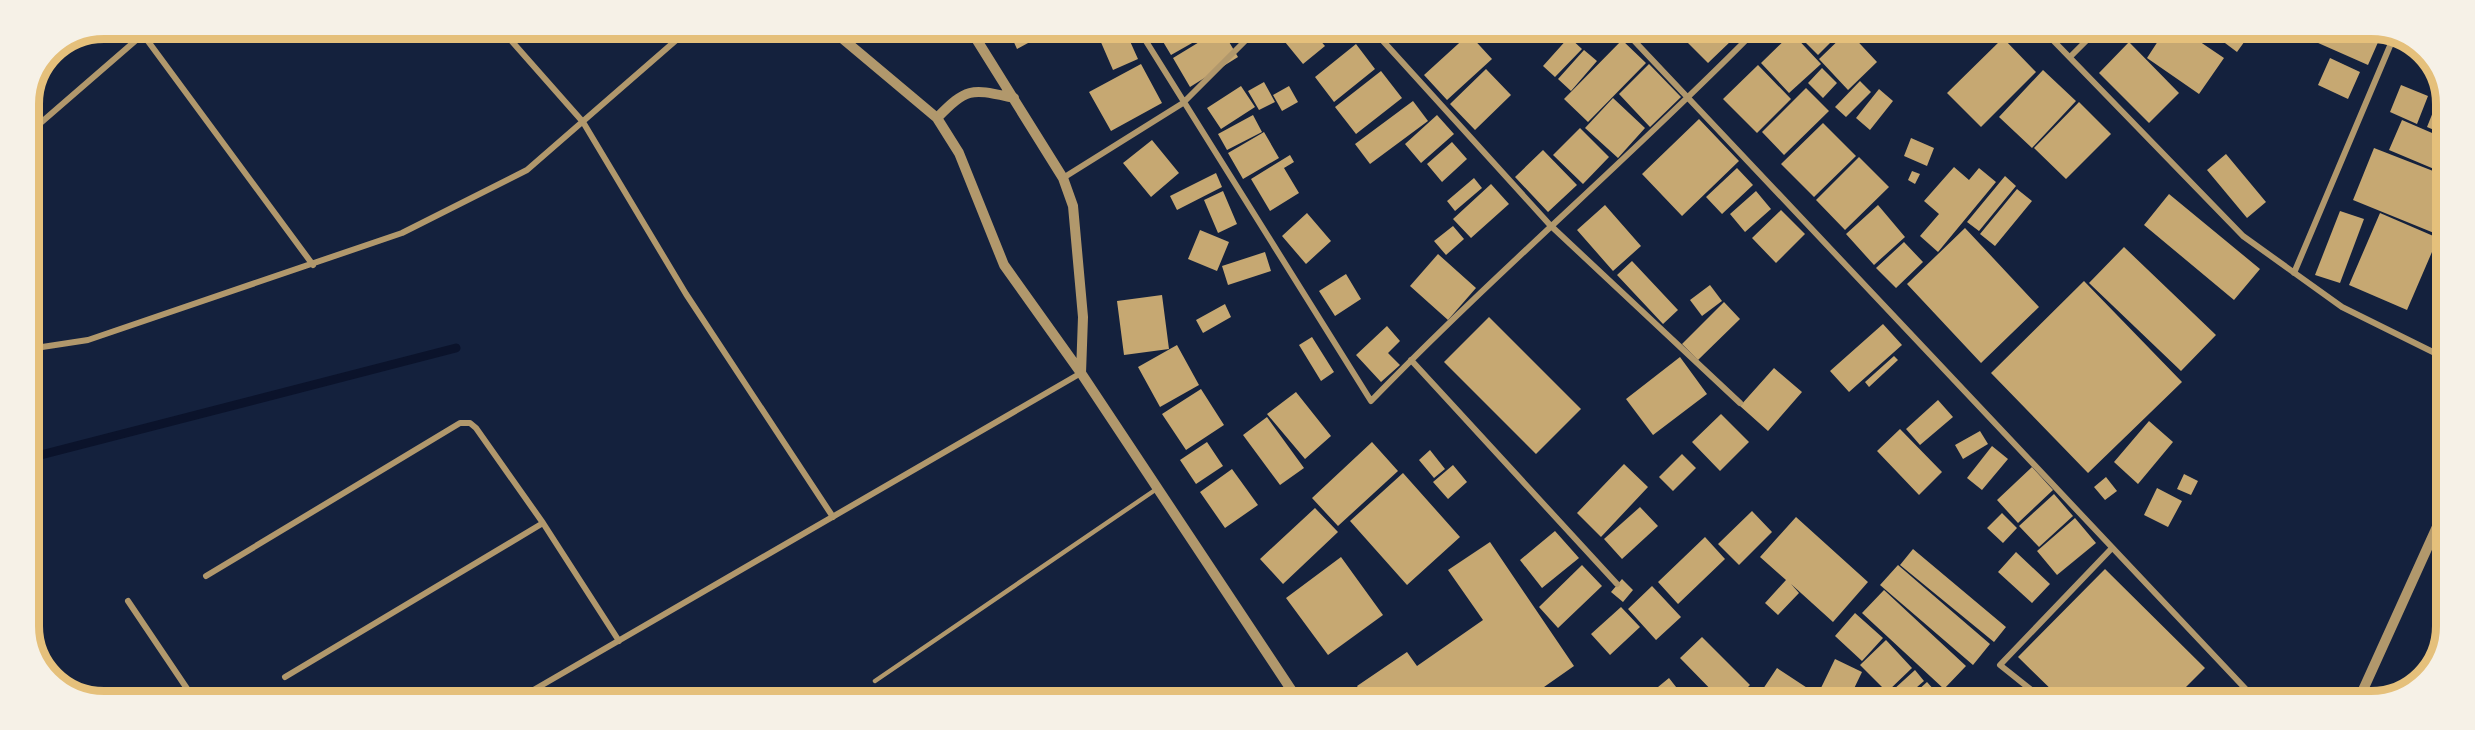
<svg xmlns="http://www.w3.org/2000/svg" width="2475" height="730" font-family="Figtree,sans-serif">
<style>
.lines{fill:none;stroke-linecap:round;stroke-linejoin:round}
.stream{stroke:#0b132b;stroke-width:9}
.building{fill:#c6a872}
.service{stroke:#b1986c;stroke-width:4.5}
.minor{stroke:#b1986c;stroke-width:6}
.tertiary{stroke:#b1986c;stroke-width:10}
.rim{fill:none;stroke:#e5c07b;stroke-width:8}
</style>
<rect width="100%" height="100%" fill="#14213d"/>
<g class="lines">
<!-- stream -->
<path class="stream" d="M29 458 456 348"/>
</g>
<!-- building -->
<path class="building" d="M1008 29 1031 30H1052L1017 49Z
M1125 30 1138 59 1113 70 1100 40Z
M1156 30H1215L1171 55Z
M1219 30H1222L1238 57 1190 87 1173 58Z
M1300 30H1311L1325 46 1303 64 1285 42Z
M1340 30H1364L1361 38Z
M1697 30H1723L1732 40 1708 63 1686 41Z
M1798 30H1843L1818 55 1796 33Z
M1848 31 1877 62 1848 90 1819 59Z
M2149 31H2184L2224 58 2199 94 2147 58 2160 38Z
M2209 31H2252L2237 52Z
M2291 31H2383L2368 65Z
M1792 33 1821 64 1789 93 1761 63Z
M1469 34 1492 59 1447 100 1424 75Z
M1569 37 1582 49 1555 77 1543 66Z
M2003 38 2036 72 1981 127 1947 93Z
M1622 40 1646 63 1588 122 1564 99Z
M2129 42 2179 93 2149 123 2099 73Z
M1356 44 1375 69 1334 102 1315 77Z
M1584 50 1597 61 1571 91 1558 79Z
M2330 58 2360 72 2348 99 2318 85Z
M1141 64 1162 103 1111 131 1089 92Z
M1649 64 1681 97 1650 127 1619 94Z
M1758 65 1791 99 1757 133 1723 99Z
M1822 68 1837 83 1823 98 1808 83Z
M1486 69 1511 95 1475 130 1450 104Z
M2043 70 2076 101 2032 148 1999 117Z
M1381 71 1402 98 1356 134 1335 107Z
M1860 81 1871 92 1846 117 1835 107Z
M1264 82 1275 102 1259 110 1248 91Z
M2439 82 2446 99V100L2434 94Z
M2401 85 2428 96 2417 124 2390 112Z
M1241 86 1255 107 1221 129 1207 108Z
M1289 86 1298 102 1282 111 1273 95Z
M1806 88 1829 111 1784 155 1762 132Z
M1879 89 1893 101 1870 130 1856 118Z
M1613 98 1645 128 1618 158 1585 128Z
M1413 101 1428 121 1370 164 1355 144Z
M2079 102 2111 134 2066 179 2034 148Z
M2437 102 2446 106V135L2427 127Z
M1253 115 1262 132 1227 150 1218 134Z
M1437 115 1454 134 1421 163 1405 144Z
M1699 119 1739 161 1682 216 1642 174Z
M2402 120 2446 139V174L2389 150Z
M1823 123 1856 156 1814 197 1781 164Z
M1580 128 1609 157 1583 184 1553 155Z
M1264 132 1279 158 1243 179 1228 153Z
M1911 138 1934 148 1927 166 1904 156Z
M1152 140 1179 173 1151 197 1123 163Z
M1452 142 1467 159 1442 182 1427 164Z
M2374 148 2446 176V219L2439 235 2353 200Z
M1543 150 1577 185 1548 212 1515 177Z
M2226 154 2266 202 2247 218 2207 170Z
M1290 155 1294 162 1284 168 1299 193 1270 211 1251 179Z
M1859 157 1889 187 1845 230 1816 200Z
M1954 167 1969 180 1979 168 1996 182 1938 252 1920 236 1939 214 1924 201Z
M1737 168 1753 185 1722 214 1706 197Z
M1912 171 1920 174 1915 184 1908 180Z
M1216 173 1222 187 1177 210 1170 196Z
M2005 176 2016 186 1979 231 1967 222Z
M1474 178 1482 188 1455 211 1447 201Z
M1491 184 1509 204 1471 238 1453 219Z
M2017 189 2032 201 1995 246 1980 234Z
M1223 191 1237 224 1218 233 1204 200Z
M1756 191 1771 209 1745 232 1730 214Z
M2169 194 2260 269 2234 300 2144 225Z
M1605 205 1641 246 1613 271 1577 230Z
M1878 205 1905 237 1874 265 1846 234Z
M1781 210 1805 234 1776 263 1752 238Z
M2340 211 2364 219 2340 283 2315 275Z
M1307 213 1331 241 1306 264 1282 236Z
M2380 213 2438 238 2407 310 2349 285Z
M1453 226 1464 239 1446 255 1434 241Z
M1965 228 2039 307 1981 363 1907 284Z
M1200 230 1229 242 1217 271 1188 259Z
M1904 242 1923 262 1896 288 1876 268Z
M2124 247 2216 335 2181 371 2089 283Z
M1265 252 1271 271 1228 285 1222 266Z
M1438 254 1476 288 1448 320 1410 286Z
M1632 261 1678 310 1663 324 1617 275Z
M1346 274 1361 299 1335 316 1319 291Z
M2084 281 2182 382 2088 473 1991 373Z
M1710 285 1722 301 1702 316 1690 300Z
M1162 295 1169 349 1124 355 1117 301Z
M1724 302 1740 319 1698 360 1682 344Z
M1225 304 1231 317 1203 333 1196 320Z
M1489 317 1581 409 1536 454 1444 362Z
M1883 324 1902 345 1849 392 1830 371Z
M1387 326 1400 341 1388 353 1400 365 1381 382 1356 355Z
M1312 337 1334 372 1321 381 1299 345Z
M1177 345 1199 385 1160 407 1138 367Z
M1894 356 1898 360 1869 387 1865 382Z
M1680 357 1707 394 1653 435 1626 399Z
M1774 368 1802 392 1768 431 1740 406Z
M1201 389 1224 425 1186 450 1162 414Z
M1296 392 1331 436 1305 459 1267 414Z
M1938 400 1953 417 1920 445 1906 429Z
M1721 414 1749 442 1720 471 1692 442Z
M1267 417 1304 468 1280 485 1243 435Z
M2149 421 2173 442 2138 484 2114 462Z
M1900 429 1942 472 1919 495 1877 451Z
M1980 431 1988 444 1963 459 1955 445Z
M1207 442 1223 466 1196 484 1180 460Z
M1372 442 1398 471 1338 526 1312 498Z
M1992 446 2008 459 1982 490 1967 478Z
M1430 450 1445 469 1434 478 1419 460Z
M1682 454 1696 468 1673 491 1659 477Z
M1624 464 1648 487 1601 537 1577 513Z
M1453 465 1467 482 1448 499 1433 482Z
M2032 467 2053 490 2018 523 1997 500Z
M1232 469 1258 505 1225 528 1200 492Z
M1403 473 1460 537 1407 585 1350 521Z
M2184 474 2198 481 2191 495 2177 489Z
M2106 477 2117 491 2105 500 2094 487Z
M2157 488 2182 501 2168 527 2144 515Z
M2054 494 2073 516 2039 547 2019 526Z
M1640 507 1658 526 1622 559 1604 539Z
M1315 508 1338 532 1283 584 1260 559Z
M1752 511 1772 532 1739 565 1718 544Z
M2002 513 2017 528 2003 543 1987 528Z
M1796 517 1868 582 1833 622 1791 584 1799 593 1778 615 1765 603 1786 580 1760 557Z
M2075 518 2096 543 2057 575 2037 551Z
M1555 531 1579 558 1542 588 1520 560Z
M1705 537 1725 559 1678 604 1658 582Z
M1490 542 1574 666 1524 701 1366 700 1357 686 1407 652 1417 666 1483 620 1448 570Z
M1913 549 2006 627 1994 642 1900 565Z
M2016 552 2050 584 2032 603 1998 572Z
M1341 557 1383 615 1328 655 1286 598Z
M1582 565 1602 586 1558 628 1539 607Z
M1898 565 1990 644 1973 665 1880 585Z
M2105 569 2205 668 2172 701H2063L2018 657Z
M1622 579 1633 590 1623 602 1611 592Z
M1652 586 1681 617 1656 640 1628 609Z
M1884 590 1966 666 1944 689 1862 613Z
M1621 607 1640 627 1610 655 1591 634Z
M1855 613 1883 638 1862 661 1835 636Z
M1702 637 1750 685 1734 701H1722L1680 658Z
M1886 640 1912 668 1887 692 1860 665Z
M1835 659 1862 672 1848 701 1820 690Z
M1777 668 1821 697 1819 701H1755Z
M1915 670 1924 681 1902 700 1893 690Z
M1669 678 1687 701H1650L1647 696Z
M1927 682 1944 701H1906Z
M1572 687 1576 701H1541L1540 697Z"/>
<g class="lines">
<!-- service -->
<path class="service" d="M875 681 1158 488"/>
<!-- minor -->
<path class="minor" d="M139 29 313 265
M501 29 583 122 686 294 833 517
M1139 30 1371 401C1495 273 1631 157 1756 30
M1373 30 1550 225 1740 403
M1624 30 2257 701
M2044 31 2243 236 2342 307 2445 358
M2070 57 2096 31
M29 133 149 29
M1063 178 1183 103 1256 30
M2294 273 2395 34
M29 349 88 340 402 233 527 170 689 29
M1411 360 1617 584
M206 576 460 423H470L476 428 543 523 619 641
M128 601 194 699
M285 677 543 523
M518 699 1081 373
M2045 701 2000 665 2112 548"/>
<!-- tertiary -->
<path class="tertiary" d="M831 29 937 118 959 153 1004 265 1081 373 1298 700
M970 29 1063 178 1073 206 1083 317 1081 373
M937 118C968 86 972 89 1014 98
M2358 701 2445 509"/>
</g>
<!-- crop -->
<path d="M0 0H2475V730H0ZM104 39H2371A65 65 0 0 1 2436 104V626A65 65 0 0 1 2371 691H104A65 65 0 0 1 39 626V104A65 65 0 0 1 104 39Z" fill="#f6f1e7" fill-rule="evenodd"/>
<path class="rim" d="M104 39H2371A65 65 0 0 1 2436 104V626A65 65 0 0 1 2371 691H104A65 65 0 0 1 39 626V104A65 65 0 0 1 104 39Z"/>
</svg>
